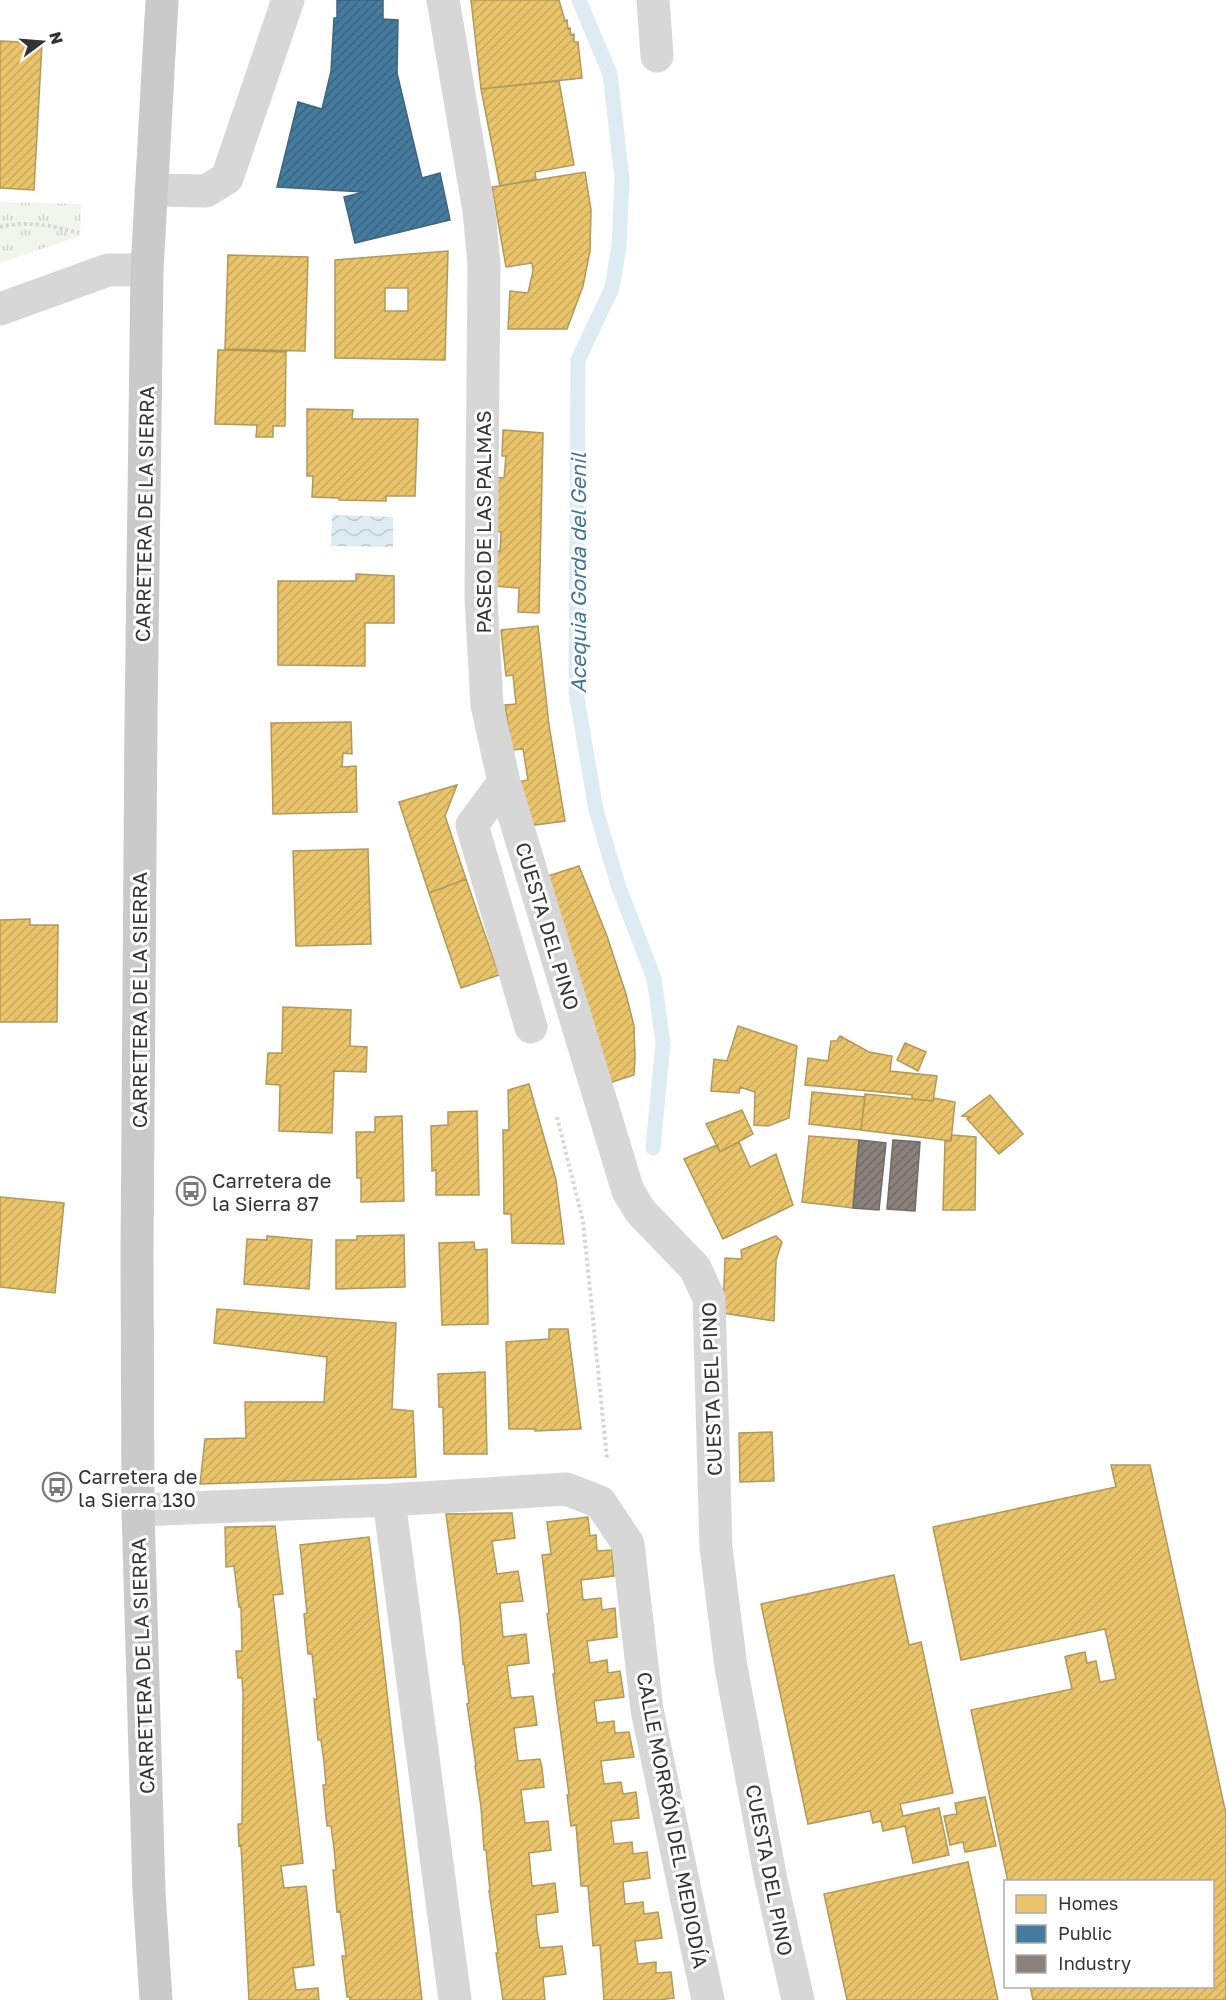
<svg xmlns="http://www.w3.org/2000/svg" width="1226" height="2000" font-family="'Golos Text',sans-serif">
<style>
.park{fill:url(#park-tufts)}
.water{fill:url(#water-waves)}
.homes{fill:url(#homes-hatch);stroke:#b2985a;stroke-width:1.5;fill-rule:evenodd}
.public{fill:url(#public-hatch);stroke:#40657d;stroke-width:1.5}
.industry{fill:url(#industry-hatch);stroke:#706a66;stroke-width:1.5}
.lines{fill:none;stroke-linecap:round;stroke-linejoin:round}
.stream{stroke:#ddebf3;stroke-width:15}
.path{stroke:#d6d6d6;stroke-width:4;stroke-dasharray:3 3;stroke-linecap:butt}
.minor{stroke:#d7d7d7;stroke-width:33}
.tertiary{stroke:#d7d7d7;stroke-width:33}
.primary{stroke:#cacaca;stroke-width:33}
.labels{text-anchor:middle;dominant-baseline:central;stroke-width:6;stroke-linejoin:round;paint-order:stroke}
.street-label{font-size:20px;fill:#333;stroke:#fff}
.poi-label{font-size:20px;fill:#333;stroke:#fff;text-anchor:start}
.water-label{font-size:21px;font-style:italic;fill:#3f7597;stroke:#fff}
</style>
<defs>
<pattern id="park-tufts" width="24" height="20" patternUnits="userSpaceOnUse" patternTransform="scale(1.5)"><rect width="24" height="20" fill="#f1f5ed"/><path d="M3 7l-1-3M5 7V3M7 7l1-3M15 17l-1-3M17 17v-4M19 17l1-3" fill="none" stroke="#cfd2cc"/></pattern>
<pattern id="water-waves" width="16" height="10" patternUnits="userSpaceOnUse" patternTransform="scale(1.5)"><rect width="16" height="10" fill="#ddebf3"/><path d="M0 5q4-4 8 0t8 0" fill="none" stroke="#becad1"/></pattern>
<pattern id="homes-hatch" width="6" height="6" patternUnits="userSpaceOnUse" patternTransform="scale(1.5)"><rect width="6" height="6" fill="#e9c46a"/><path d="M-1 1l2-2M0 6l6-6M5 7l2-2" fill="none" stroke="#c8a95c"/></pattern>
<pattern id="public-hatch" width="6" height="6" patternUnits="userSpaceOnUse" patternTransform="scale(1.5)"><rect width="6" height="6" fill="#457b9d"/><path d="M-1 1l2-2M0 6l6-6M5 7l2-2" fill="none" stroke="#3a6581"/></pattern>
<pattern id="industry-hatch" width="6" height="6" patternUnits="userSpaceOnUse" patternTransform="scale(1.5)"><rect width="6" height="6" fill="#8a817c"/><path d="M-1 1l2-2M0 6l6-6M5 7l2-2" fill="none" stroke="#716a66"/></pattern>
</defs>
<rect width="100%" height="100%" fill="#fff"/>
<!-- park -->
<path class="park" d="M0 202 81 204 80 236 0 263Z"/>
<!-- water -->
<path class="water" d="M332 515 393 517V547L331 546Z"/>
<!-- homes -->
<path class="homes" d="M471 0H559L565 21 567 20 568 29 570 28 571 35 574 34V42H578L582 78 481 89Z
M0 41 42 43 34 190 0 188Z
M559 81 574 165 535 172 536 179 500 186 481 89Z
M585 172 591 210 590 251 583 286 567 329H508L510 291 528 293 533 271 532 263 506 267 492 187Z
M448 251 445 360 335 358V260ZM385 288H408V311H385Z
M228 255 308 257 305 351 225 349Z
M218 350 286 352 285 426H273V437H256L257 425 215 424Z
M307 409 353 410 352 419H418L415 496H386V501L339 500V498L312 497 313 476H307Z
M503 430 543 433 539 613 518 612 519 588 493 586 497 551H500L501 532 494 531 495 477 504 478 506 456H502Z
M356 574 394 576V623H365V666L278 665V581H356Z
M538 626 549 725 565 821 528 826 516 782 528 780 523 749 512 750 505 705 516 704 513 675 506 676 501 630Z
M351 722 352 754 343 753 342 767 356 766 357 812 273 814 271 723Z
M457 785 445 816 466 879 429 893 399 802Z
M368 849 371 944 296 946 293 851Z
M579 866 607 936 626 994 634 1026 635 1058 634 1075 609 1083 548 876Z
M466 879 499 975 461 988 429 893Z
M30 919V925H58L57 1022H0V920Z
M283 1007 351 1010 350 1046 367 1047 366 1072 334 1071 332 1133 279 1131 280 1085 266 1084 268 1053H282Z
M738 1026 797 1046 789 1118 768 1126 754 1125 755 1092 740 1087 739 1093 711 1091 714 1059 727 1061Z
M840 1036 869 1052 892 1056 890 1071 937 1076 933 1101 912 1099V1095L805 1085 808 1058 828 1061 831 1041H837Z
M905 1043 926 1052 918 1071 897 1060Z
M529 1084 556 1180 564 1244 512 1243 511 1214H504L503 1130H509L508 1090Z
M812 1092 865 1097 861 1130 809 1124Z
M865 1094 933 1101 934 1098 955 1102 951 1141 861 1130Z
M990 1095 1023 1134 999 1154 967 1119 970 1117 962 1116Z
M742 1110 753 1134 720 1152 706 1124Z
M477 1111 479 1195H436V1170L432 1171 431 1126 448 1125V1112Z
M402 1116 404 1201 361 1202V1178H357L356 1132H375V1117Z
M952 1135 976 1137 975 1210H943L945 1141H951Z
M809 1136 859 1140 853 1208 802 1202Z
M739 1142 750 1167 776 1154 793 1205 723 1239 684 1159 717 1145 720 1152Z
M0 1197 64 1203 55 1293 0 1287Z
M404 1235 405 1287 336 1289V1240H357V1236Z
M267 1236 312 1240 309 1289 244 1284 247 1239 267 1240Z
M776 1236 782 1242 776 1260 774 1321 723 1313 725 1258 742 1259 741 1250Z
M474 1242 475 1250 487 1249 488 1324 442 1325 439 1243Z
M217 1309 396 1323 392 1409 413 1411 416 1477 200 1484 205 1439 246 1438 245 1402H324L327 1357 214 1343Z
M549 1329H568L581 1429 535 1431 536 1429H509L506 1342 549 1339Z
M485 1372 487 1454H444L443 1407H439L438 1374Z
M772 1432 774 1481 740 1482 739 1433Z
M1111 1465H1150L1226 1814V2000H1033L1030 1986H1212V1882H1008L971 1710 1072 1689 1065 1657 1067 1656 1085 1652 1087 1663 1096 1661 1100 1682 1116 1679 1105 1629 961 1660 933 1527 1116 1487Z
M512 1513 515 1538 492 1541 497 1574 518 1571 523 1601 500 1603 503 1637 526 1634 529 1663 507 1666 511 1698 533 1696 537 1725 514 1728 518 1761 540 1759 542 1768 544 1787 521 1790 525 1823 548 1821 551 1850 529 1853 532 1886 555 1883 558 1912 536 1915 537 1930 540 1948 562 1946 566 1974 543 1977 545 2000H503L496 1953H498L489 1891H490L486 1850H484L481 1807 475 1766H476L467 1704 469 1703 464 1663 463 1664 460 1620 446 1514Z
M588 1517 590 1536 596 1535 597 1551 612 1550 614 1576 581 1580 583 1600 601 1598 602 1610 615 1608 617 1637 587 1641 590 1663 607 1660 608 1673 620 1671 624 1697 594 1701 597 1723 614 1721 615 1733 629 1732 634 1757 601 1761 604 1784 621 1782 623 1794 636 1792 639 1818 611 1821 614 1844 632 1842 633 1854 647 1852 650 1878 623 1882 625 1904 643 1902 644 1914 658 1912 662 1938 635 1941 638 1964 656 1962V1973L671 1972 674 1998 659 2000H604L600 1945 593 1946 588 1886H581L576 1825 571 1826 567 1795H569L553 1674H555L547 1614 549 1613 542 1555 551 1554 547 1522Z
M275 1526 283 1594 273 1595 303 1863 281 1866 284 1888 306 1886 307 1894 314 1965 293 1968 296 1990 318 1988 319 2000H249L241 1845 239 1846 238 1824H242L243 1693 242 1678H238L236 1651H242L241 1607H239L234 1566 226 1567 225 1527Z
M369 1537 372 1561 422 2000H350V1997H347L342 1956H346L340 1911 337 1912 333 1870H336L334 1848 331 1826H327L323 1785H326L324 1762 321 1740H318L314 1699H317L312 1654H308L304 1614 307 1613 300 1545Z
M894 1575 909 1645 921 1642 953 1793 900 1804 903 1816 939 1808 949 1855 913 1863 905 1826 883 1831 881 1821 873 1823 870 1811 808 1824 761 1604Z
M985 1797 996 1846 965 1852 963 1842 950 1845 944 1816 957 1814 955 1803Z
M968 1862 998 2000H847L824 1894Z"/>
<!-- public -->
<path class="public" d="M337 0H383V19L398 20 397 73 422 178 440 173 450 220 355 243 344 197 364 192 277 187 298 102 322 109 331 71 334 18H337Z"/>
<!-- industry -->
<path class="industry" d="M859 1140 886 1143 879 1210 853 1208Z
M893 1140 920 1142 915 1211 887 1209Z"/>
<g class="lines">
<!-- stream -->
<path class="stream" d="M579 0 610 74 622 179 619 246 612 288 578 360 576 692 596 810 619 888 654 978 663 1043 653 1148"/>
<!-- path -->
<path class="path" d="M0 227C27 220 53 226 79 233
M557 1117 583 1221 607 1459"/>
<!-- minor -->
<path class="minor" d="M443 0 479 211 484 264 481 598 487 705 504 782 628 1191 641 1212 695 1268 709 1298 716 1548 731 1667 771 1880 798 2000
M653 0 657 56
M0 309 108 270H147
M504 782 472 825 531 1027
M389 1500 455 2000
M138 1510 389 1500 566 1489 600 1502 628 1544 647 1710 708 2000"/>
<!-- tertiary -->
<path class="tertiary" d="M151 190 206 191 227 178 288 0"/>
<!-- primary -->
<path class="primary" d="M156 2000 149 1892 138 1510 137 1254 141 720 147 270 162 0"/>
</g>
<!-- icons -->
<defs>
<g id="bus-ring" transform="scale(1.5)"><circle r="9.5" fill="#fff" stroke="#7a7a7a" stroke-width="1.5"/><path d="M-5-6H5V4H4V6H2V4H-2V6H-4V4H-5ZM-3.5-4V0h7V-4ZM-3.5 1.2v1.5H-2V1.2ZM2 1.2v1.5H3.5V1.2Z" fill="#7a7a7a"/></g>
</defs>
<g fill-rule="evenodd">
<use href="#bus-ring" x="191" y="1191"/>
<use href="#bus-ring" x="57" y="1487"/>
</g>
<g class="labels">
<!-- street labels -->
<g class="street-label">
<text transform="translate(144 514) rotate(-89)">CARRETERA DE LA SIERRA</text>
<text transform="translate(483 522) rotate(-90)">PASEO DE LAS PALMAS</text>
<text transform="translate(548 926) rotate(73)">CUESTA DEL PINO</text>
<text transform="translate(139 1000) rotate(-90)">CARRETERA DE LA SIERRA</text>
<text transform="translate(711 1389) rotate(-92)">CUESTA DEL PINO</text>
<text transform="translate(142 1666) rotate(-92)">CARRETERA DE LA SIERRA</text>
<text transform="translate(673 1820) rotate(79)">CALLE MORRÓN DEL MEDIODÍA</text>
<text transform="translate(770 1870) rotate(79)">CUESTA DEL PINO</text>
</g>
<!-- poi labels -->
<g class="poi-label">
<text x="212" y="1180">Carretera de<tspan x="212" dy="23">la Sierra 87</tspan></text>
<text x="78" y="1476">Carretera de<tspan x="78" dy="23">la Sierra 130</tspan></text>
</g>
<!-- water labels -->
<g class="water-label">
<text transform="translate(578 573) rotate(-90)">Acequia Gorda del Genil</text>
</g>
</g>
<!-- legend -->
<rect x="1004" y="1880" width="210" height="108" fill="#ffffff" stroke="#adadad" stroke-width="1.5"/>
<rect x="1016" y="1895" width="30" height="18" fill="#e9c46a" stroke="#adadad" stroke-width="1.5"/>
<text x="1058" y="1910" font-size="18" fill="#333333">Homes</text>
<rect x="1016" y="1925" width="30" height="18" fill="#457b9d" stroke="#adadad" stroke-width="1.5"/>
<text x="1058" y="1940" font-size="18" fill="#333333">Public</text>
<rect x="1016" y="1955" width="30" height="18" fill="#8a817c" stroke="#adadad" stroke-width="1.5"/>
<text x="1058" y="1970" font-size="18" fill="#333333">Industry</text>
<!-- north arrow -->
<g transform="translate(42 42) rotate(74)" stroke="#ffffff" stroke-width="4.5" paint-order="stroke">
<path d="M0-4.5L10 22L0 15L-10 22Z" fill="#333333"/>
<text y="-9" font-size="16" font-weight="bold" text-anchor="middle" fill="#333333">N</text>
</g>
</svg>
